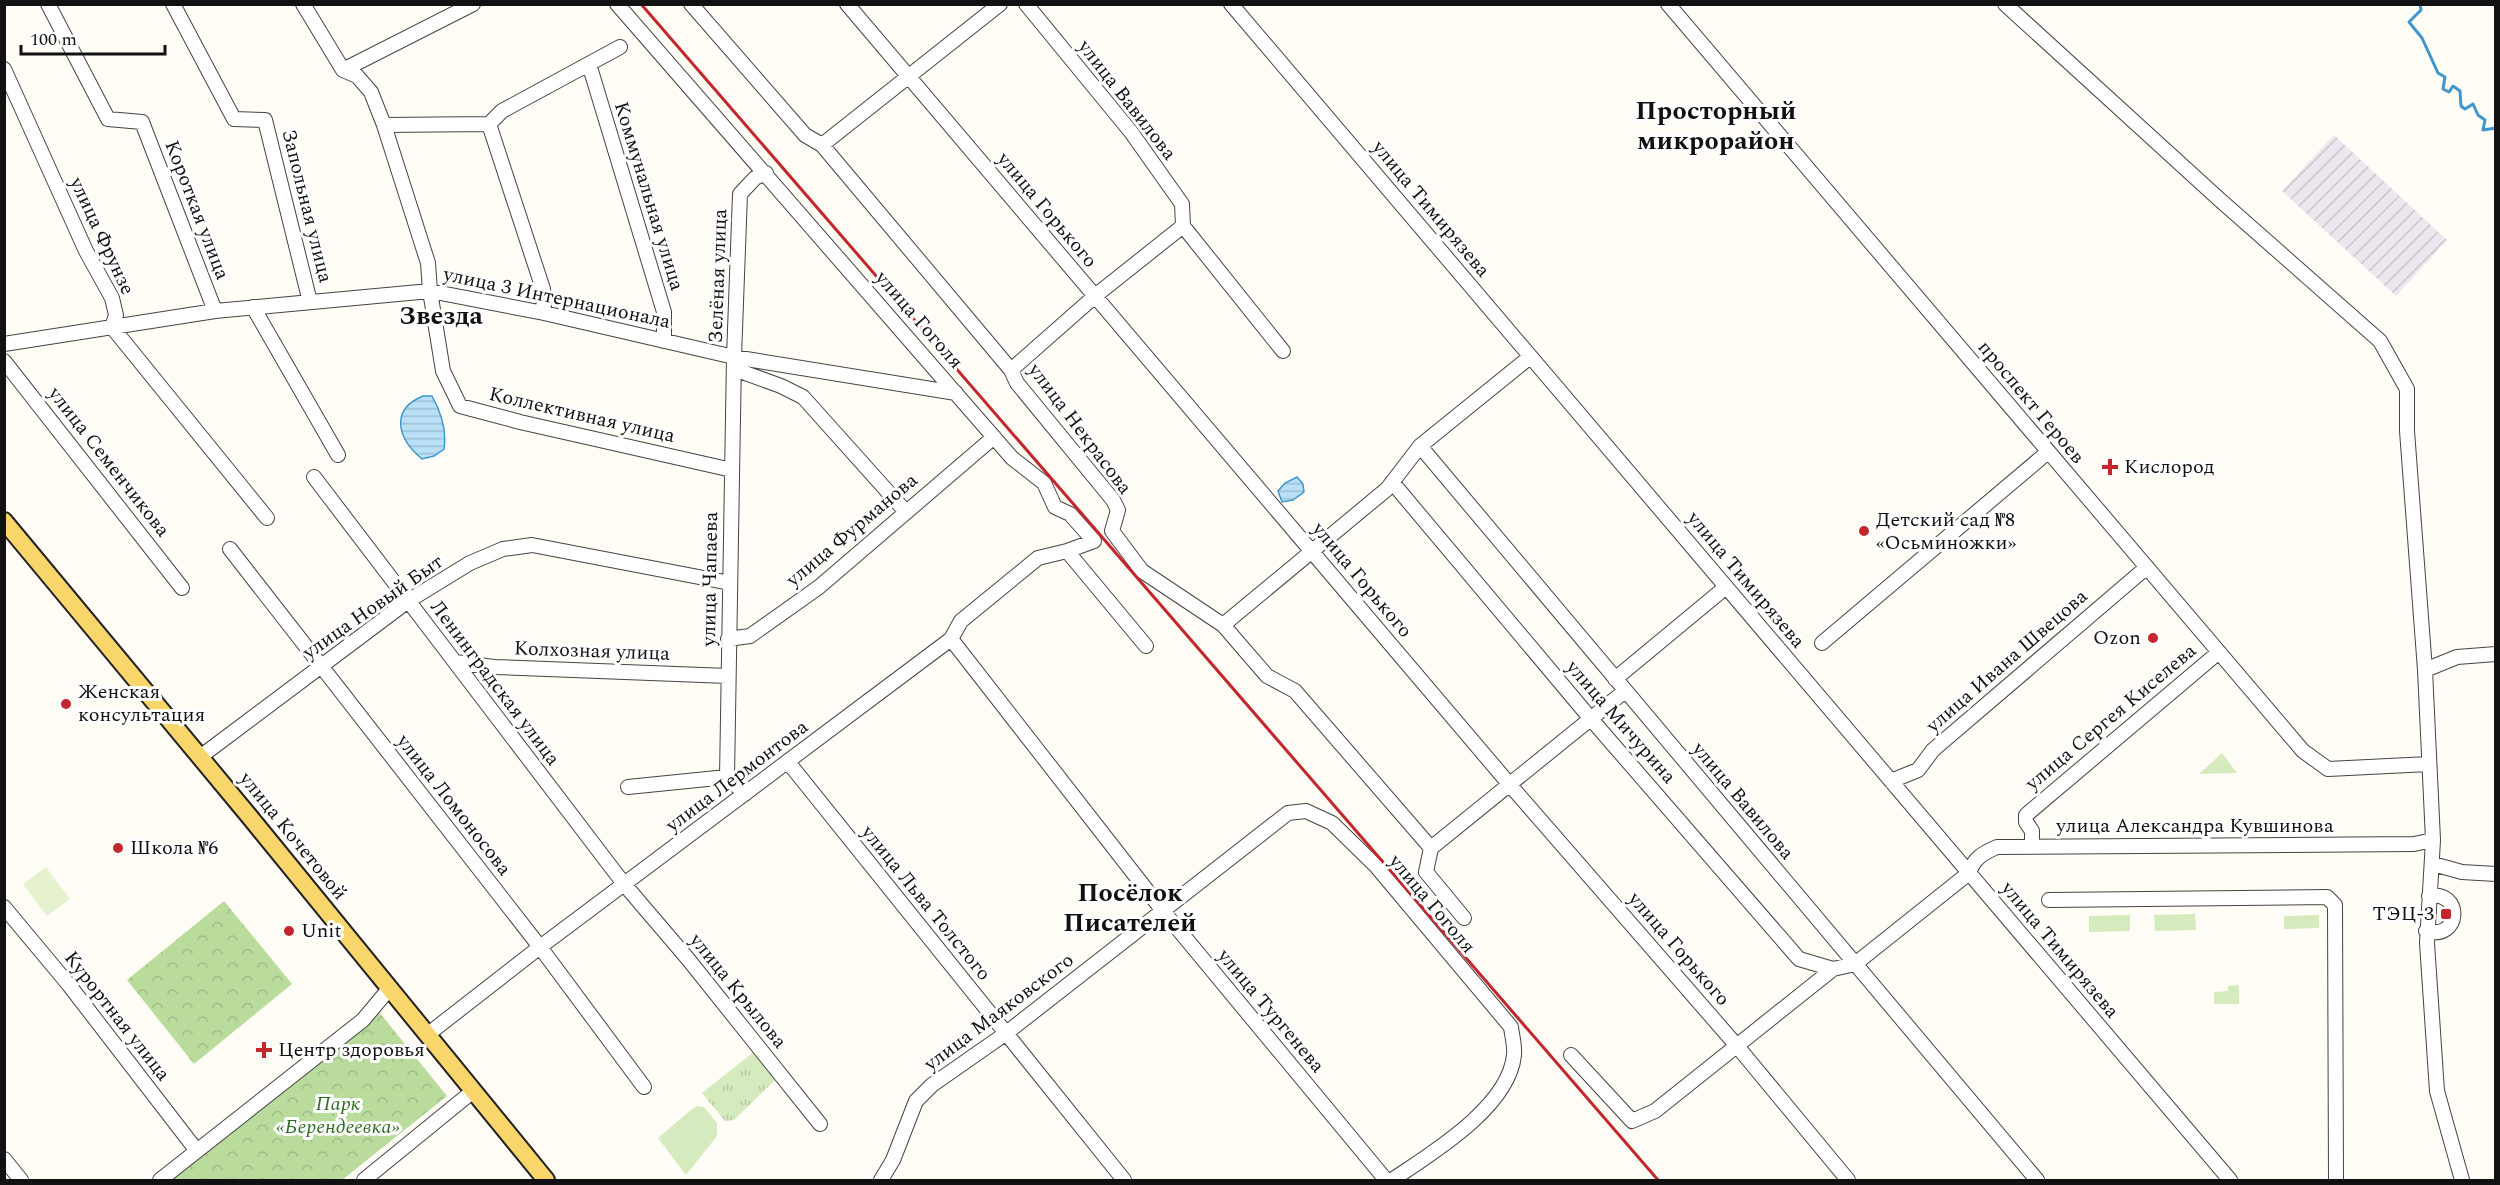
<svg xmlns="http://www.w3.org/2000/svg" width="2500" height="1185" font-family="Spectral,serif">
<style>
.industrial{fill:url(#industrial-furrows)}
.grass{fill:url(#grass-tufts)}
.forest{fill:url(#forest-crowns)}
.park{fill:#d5ebbd}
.pitch{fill:#e6f2cf}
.water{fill:url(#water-rules);stroke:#3f96cf;stroke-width:1.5}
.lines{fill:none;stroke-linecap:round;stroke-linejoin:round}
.stream{stroke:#3f96cf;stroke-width:3}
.minor-casing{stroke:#444;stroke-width:16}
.major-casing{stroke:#222;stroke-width:20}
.minor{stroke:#fff;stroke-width:14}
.major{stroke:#f9d66b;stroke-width:16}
.rail{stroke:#c4262e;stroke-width:3}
.poi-dot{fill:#c4262e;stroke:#fff;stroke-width:2}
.labels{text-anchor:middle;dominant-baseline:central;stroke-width:6;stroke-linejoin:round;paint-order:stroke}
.street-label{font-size:20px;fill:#111;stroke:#fff}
.poi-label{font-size:20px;fill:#111;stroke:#fff;text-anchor:start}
.park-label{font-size:20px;font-style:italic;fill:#2f6b1f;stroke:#fff}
.district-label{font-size:26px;font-weight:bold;fill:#111;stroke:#fff}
</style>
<defs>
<pattern id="industrial-furrows" width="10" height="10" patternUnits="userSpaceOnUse" patternTransform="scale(1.5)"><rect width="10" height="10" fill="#eee6ef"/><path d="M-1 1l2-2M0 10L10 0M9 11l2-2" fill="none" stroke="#cbc4cc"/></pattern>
<pattern id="grass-tufts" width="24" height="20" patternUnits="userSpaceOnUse" patternTransform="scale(1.5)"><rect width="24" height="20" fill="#d5ebbd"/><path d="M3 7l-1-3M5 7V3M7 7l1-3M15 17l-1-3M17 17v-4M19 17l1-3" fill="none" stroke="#b6c8a1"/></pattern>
<pattern id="forest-crowns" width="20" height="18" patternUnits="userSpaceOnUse" patternTransform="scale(1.5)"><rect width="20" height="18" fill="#b9dc9c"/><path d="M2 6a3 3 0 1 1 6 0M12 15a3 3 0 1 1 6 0" fill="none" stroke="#9ebc85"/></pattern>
<pattern id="water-rules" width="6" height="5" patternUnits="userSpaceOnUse" patternTransform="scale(1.5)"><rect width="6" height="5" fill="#b9e0f7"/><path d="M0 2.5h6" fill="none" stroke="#9ebfd3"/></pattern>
</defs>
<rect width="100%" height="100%" fill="#fffdf5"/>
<!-- industrial -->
<path class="industrial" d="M2334 135 2447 240 2396 296 2282 191Z"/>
<!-- grass -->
<path class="grass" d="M755 1051 775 1075V1080L734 1120 725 1121 702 1093Z"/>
<!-- forest -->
<path class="forest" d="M224 901 292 984 194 1064 127 980Z
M379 1012 447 1096 342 1180H171Z"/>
<!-- park -->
<path class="park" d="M2222 753 2237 773 2199 774Z
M2195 914 2196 930 2155 931 2154 915Z
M2130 915V931L2089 932V916Z
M2319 915V928L2284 929V916Z
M2239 985V1004H2214V992L2228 991V986Z
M697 1106 704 1107 717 1123V1136L686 1175 658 1138 692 1109Z"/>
<!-- pitch -->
<path class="pitch" d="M46 867 70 899 47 916 23 884Z"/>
<!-- water -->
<path class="water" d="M423 396H432C441 412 447 429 444 449L434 456 422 459C398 439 389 410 423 396Z
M1297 477 1303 484 1304 492 1293 500 1282 502 1278 491 1285 483Z"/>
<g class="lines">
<!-- stream -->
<path class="stream" d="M2420 4 2421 10 2409 22 2422 38 2438 73 2445 77 2443 89 2449 92 2453 86 2460 91 2461 106 2465 109 2473 104 2478 115 2485 120 2483 130 2496 128"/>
<!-- minor casing -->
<g class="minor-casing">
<path id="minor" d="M48 4 108 119 142 122 215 311
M173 4 234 119 265 120 310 302
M303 4 343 70 357 76 371 92 384 125 428 263 430 291 443 371 460 406 520 422 732 470
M617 4 1012 458 1044 483 1055 507 1070 514 1094 541 1067 551 1146 646
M691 4 805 135 822 145 1011 370 1017 383 1113 500 1118 510 1112 531 1142 571 1223 625 1267 676 1295 691 1431 848 1426 872 1464 918
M847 4 1510 785 1737 1046 1848 1180
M1026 4 1131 132 1182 204 1183 226
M1231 4 2230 1180
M1668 4 2303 751 2328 769 2429 764
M2005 4 2220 200 2380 341 2407 389V431L2425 670 2433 840 2427 943 2437 1091 2462 1180
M589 64 664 312V341
M4 69 86 251 112 298 116 315 112 327 267 518
M343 70 473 4
M489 124 543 289 544 313
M384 125 489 124 502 111 620 47
M822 145 1000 4
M1183 226 1283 351
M253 307 338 455
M4 344 215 311 430 291 544 313 734 357 956 393
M4 361 182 588
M734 369 781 386 803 397 906 512
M1011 370 1095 296 1183 226
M1420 446 2037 1180
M314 477 624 884 688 959 820 1124
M1392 482 1591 719 1799 959 1833 969
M230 549 540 947 644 1087
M1223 625 1387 489 1420 446 1530 357
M728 639 750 636 819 587 994 437
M951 639 1163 911 1386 1180
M1822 643 2048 452
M455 662 494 667 728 676
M2425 670 2457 657 2496 654
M1615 679 1726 587
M200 757 408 601 470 563 503 549 532 545 730 583
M788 762 1124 1180
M1891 781 1918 770 1933 750 2147 567
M628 787 727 777
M745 794 727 777 734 357 740 194 755 178 766 173
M2032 846V831L2026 822V815L2219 652
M1431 848 1625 691
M2433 864 2462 872 2496 874
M1969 873C1974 858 1983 853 1997 847L2414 844 2433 840
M2049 900 2327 897 2335 905 2336 1180
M4 907 69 985 197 1151
M2426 931C2461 941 2463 890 2429 896
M427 1035 540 947 951 639 961 621 1038 558 1067 551
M1571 1055 1632 1121 1655 1111 1833 969 1855 964 1969 873
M4 1159 21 1180
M160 1180 363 1020 389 989
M364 1180 472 1092
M881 1180 893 1160 916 1101 932 1085 1005 1034 1288 813 1306 811 1332 823 1376 866 1511 1027C1512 1036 1515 1046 1514 1055 1509 1107 1432 1153 1392 1180"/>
</g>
<!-- major casing -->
<g class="major-casing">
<path id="major" d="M4 521 249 816 546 1180"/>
</g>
<!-- minor -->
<use href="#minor" class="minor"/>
<!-- major -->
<use href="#major" class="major"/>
<!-- rail -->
<path class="rail" d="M641 4 1658 1180"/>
</g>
<!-- markers -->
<g class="poi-dot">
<path d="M2107 458h6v6h6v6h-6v6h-6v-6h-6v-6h6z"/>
<circle cx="1864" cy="531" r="6"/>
<circle cx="2153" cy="638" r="6"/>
<circle cx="66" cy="704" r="6"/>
<circle cx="118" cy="848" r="6"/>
<rect x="2440" y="908" width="12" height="12" rx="3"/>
<circle cx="289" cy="931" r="6"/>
<path d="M261 1041h6v6h6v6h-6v6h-6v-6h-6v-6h6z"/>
</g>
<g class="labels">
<!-- street labels -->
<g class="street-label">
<text transform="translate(1127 100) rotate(52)">улица Вавилова</text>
<text transform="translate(649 196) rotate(73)">Коммунальная улица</text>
<text transform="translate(307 206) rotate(76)">Запольная улица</text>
<text transform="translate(1431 209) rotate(50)">улица Тимирязева</text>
<text transform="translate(197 210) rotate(69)">Короткая улица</text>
<text transform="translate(1047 210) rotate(50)">улица Горького</text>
<text transform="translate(102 236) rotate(65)">улица Фрунзе</text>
<text transform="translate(718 276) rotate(-88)">Зелёная улица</text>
<text transform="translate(557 298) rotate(12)">улица 3 Интернационала</text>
<text transform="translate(919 320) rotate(49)">улица Гоголя</text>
<text transform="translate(2031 402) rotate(50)">проспект Героев</text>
<text transform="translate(582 415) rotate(13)">Коллективная улица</text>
<text transform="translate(1080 429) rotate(53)">улица Некрасова</text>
<text transform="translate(109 462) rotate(52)">улица Семенчикова</text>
<text transform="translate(852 530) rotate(-40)">улица Фурманова</text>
<text transform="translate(710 579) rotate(-89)">улица Чапаева</text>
<text transform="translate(1362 580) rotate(50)">улица Горького</text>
<text transform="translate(1746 580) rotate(50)">улица Тимирязева</text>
<text transform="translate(373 607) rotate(-35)">улица Новый Быт</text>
<text transform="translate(592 651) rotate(2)">Колхозная улица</text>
<text transform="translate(2007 661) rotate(-41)">улица Ивана Швецова</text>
<text transform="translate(495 683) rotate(53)">Ленинградская улица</text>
<text transform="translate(2111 717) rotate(-40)">улица Сергея Киселева</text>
<text transform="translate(1621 722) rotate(49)">улица Мичурина</text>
<text transform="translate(737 776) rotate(-37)">улица Лермонтова</text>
<text transform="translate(1743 801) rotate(50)">улица Вавилова</text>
<text transform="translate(454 805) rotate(52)">улица Ломоносова</text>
<text x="2195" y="826">улица Александра Кувшинова</text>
<text transform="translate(293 836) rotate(51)">улица Кочетовой</text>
<text transform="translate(926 903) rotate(51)">улица Льва Толстого</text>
<text transform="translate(1432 904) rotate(50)">улица Гоголя</text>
<text transform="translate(1679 949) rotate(49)">улица Горького</text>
<text transform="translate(2060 950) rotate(50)">улица Тимирязева</text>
<text transform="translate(738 991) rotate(51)">улица Крылова</text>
<text transform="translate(1271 1011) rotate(50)">улица Тургенева</text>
<text transform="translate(999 1012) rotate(-37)">улица Маяковского</text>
<text transform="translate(117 1016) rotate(52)">Курортная улица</text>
</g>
<!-- poi labels -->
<g class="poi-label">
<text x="2124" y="467">Кислород</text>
<text x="1876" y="520">Детский сад №8<tspan x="1876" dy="23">«Осьминожки»</tspan></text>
<text x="2141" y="638" text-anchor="end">Ozon</text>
<text x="78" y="692">Женская<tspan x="78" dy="23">консультация</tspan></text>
<text x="130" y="848">Школа №6</text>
<text x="2434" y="914" text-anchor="end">ТЭЦ-3</text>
<text x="301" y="931">Unit</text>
<text x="278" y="1050">Центр здоровья</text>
</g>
<!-- park labels -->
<g class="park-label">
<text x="338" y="1104">Парк<tspan x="338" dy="23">«Берендеевка»</tspan></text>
</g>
<!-- district labels -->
<g class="district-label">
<text x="1716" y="111">Просторный<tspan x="1716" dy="30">микрорайон</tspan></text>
<text x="441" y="316">Звезда</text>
<text x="1130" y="893">Посёлок<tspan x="1130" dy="30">Писателей</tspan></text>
</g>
</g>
<!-- border -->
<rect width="2500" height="1185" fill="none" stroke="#111111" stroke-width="12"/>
<!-- scale -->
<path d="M21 45v9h144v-9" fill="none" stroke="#111111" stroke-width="3"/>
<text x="30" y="45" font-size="18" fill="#111111" stroke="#ffffff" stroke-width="4.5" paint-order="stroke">100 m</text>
</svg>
